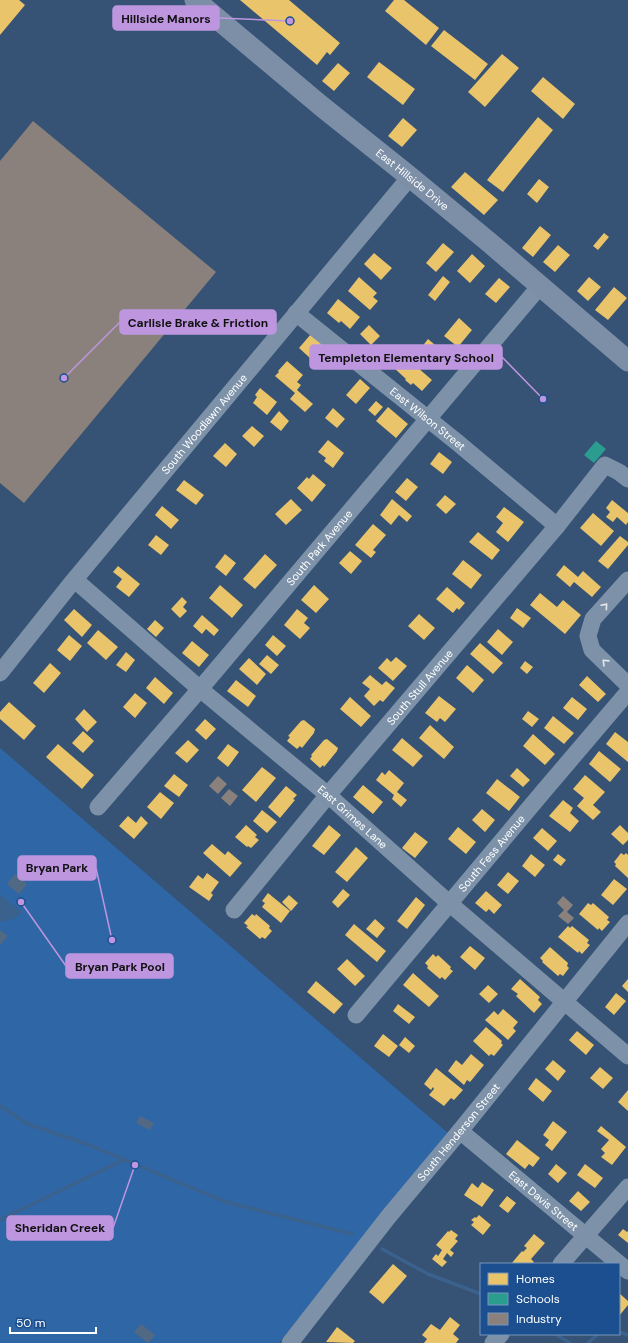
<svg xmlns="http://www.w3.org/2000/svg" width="628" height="1343" font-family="'DM Sans',sans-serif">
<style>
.green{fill:#2f66a5}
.water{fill:#3b618d}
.homes{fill:#e9c46a}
.schools{fill:#2a9d8f}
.industry{fill:#8a817c}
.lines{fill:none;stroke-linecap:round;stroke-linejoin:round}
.stream{stroke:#3b618d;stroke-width:3.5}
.building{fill:#526984}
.minor{stroke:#7d92a8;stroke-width:17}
.major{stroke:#7d8ea7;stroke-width:21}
.oneway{stroke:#e5e9ee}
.labels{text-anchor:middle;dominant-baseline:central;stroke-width:4;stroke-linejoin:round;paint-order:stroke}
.street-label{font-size:11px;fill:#fff;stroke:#1b4f8f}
.leader{fill:none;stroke:#bd96df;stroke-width:1.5}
.callout-dot{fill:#bd96df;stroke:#1b4f8f;stroke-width:1.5}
.callout{fill:#bd96df;stroke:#bd96df;stroke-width:1.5}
.callout-label{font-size:12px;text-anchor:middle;font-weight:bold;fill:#111}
</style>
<rect width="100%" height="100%" fill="#365274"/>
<!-- green -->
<path class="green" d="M0 748 448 1133 279 1343H0Z"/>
<!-- water -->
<path class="water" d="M0 895 22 912C15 920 10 921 0 921Z"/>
<!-- homes -->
<path class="homes" d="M0 0H19L25 5 0 35Z
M240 0H289L340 43 330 55 327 52 317 65Z
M394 0H404L439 28 426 45 385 11Z
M444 30 488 64 475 80 431 46Z
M502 54 519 68 485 107 468 92Z
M379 62 415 89 403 105 367 77Z
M338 63 350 73 334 91 322 81Z
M543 77 575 104 563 119 531 91Z
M538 117 553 130 503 192 487 180Z
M403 118 417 130 402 147 388 136Z
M465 172 498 200 484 215 451 187Z
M539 179 549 187 537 203 527 194Z
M540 226 551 235 533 257 522 248Z
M604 233 609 237 598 250 593 246Z
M443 243 454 252 436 272 426 263Z
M558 245 570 255 555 272 543 262Z
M374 253 392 268 381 280 364 264Z
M472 254 485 266 470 283 457 271Z
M443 276 450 282 435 301 428 295Z
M359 277 377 293 373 297 378 301 370 310 348 291Z
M589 277 601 287 588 301 577 291Z
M499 278 510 287 496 303 485 294Z
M614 287 627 298 608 320 595 310Z
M338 299 360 317 350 329 341 321 339 323 327 313Z
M459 318 472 330 458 347 444 336Z
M369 325 380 336 371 345 360 334Z
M311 334 322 344 310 358 299 348Z
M428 339 447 355 436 368 418 352Z
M403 355 432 380 422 391 413 383 411 385 405 380 406 379 393 367Z
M287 361 303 375 297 382 301 385 297 390 313 404 305 412 290 399 295 393 275 376 279 372 278 371Z
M360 379 370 388 356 404 346 395Z
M260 388 277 402 267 415 253 403 257 397 255 395Z
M376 401 383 407 375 416 368 410Z
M388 407 408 424 396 438 376 421Z
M333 408 345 419 337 428 325 418Z
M279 411 289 421 281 431 270 422Z
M252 426 264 436 254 447 242 436Z
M328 440 344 453 333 468 324 461 326 458 318 452Z
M225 443 237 454 226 467 213 456Z
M439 452 452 462 443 474 430 464Z
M313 474 326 485 312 502 297 488 307 477 309 479Z
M407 478 418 487 406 501 395 492Z
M184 480 204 495 196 505 176 490Z
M445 495 456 504 446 514 436 505Z
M291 499 302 510 286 525 275 514Z
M392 499 412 516 407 522 399 515 391 525 380 515Z
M612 500 628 513V522L626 525 617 517 613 522 606 517 610 512 606 508Z
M162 506 179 520 171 529 155 515Z
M504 507 524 522 508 542 496 532 503 523 496 517Z
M593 513 614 531 601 546 580 528Z
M373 524 386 535 373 550 376 552 371 558 355 545Z
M478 532 500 550 492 560 469 542Z
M156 535 169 545 161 555 148 545Z
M620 536 628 542V545L608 569 598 561Z
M350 551 362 561 351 574 339 563Z
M225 554 236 563 226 576 215 567Z
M265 554 277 565 255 589 243 579Z
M463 560 482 575 471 589 452 574Z
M564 565 578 577 583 571 601 587 592 597 574 582 570 587 556 575Z
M118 566 140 584 129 597 116 587 122 579 113 572Z
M220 585 243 605 232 618 209 598Z
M314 585 329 599 316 613 301 600Z
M447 587 465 603 459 610 457 608 453 613 436 599Z
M540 593 557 607 563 600 581 615 565 634 530 605Z
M182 597 187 602 183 607 187 611 180 618 171 609Z
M517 608 531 618 523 628 510 618Z
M74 609 92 625 82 637 64 620Z
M297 609 308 618 304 623 310 628 300 639 284 625Z
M419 614 435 628 424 640 408 626Z
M202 615 219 630 214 636 206 629 202 634 193 626Z
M155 620 164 628 156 637 147 629Z
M498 629 513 642 502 655 487 642Z
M98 630 118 647 106 660 87 643Z
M69 635 82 646 70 661 57 650Z
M273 635 286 646 277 656 265 645Z
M192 641 209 655 199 667 182 653Z
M480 643 503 663 493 674 470 654Z
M126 652 135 660 126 672 116 665Z
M267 655 279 665 271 674 259 664Z
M396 657 407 666 393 681 378 668 387 658 391 662Z
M249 658 266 674 257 685 239 669Z
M525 661 533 667 527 674 520 668Z
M50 663 61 673 44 693 33 683Z
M467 665 484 680 473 693 456 678Z
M370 675 382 685 386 681 395 688 383 702 380 700 374 706 364 696 370 689 362 683Z
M587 676 606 694 598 702 579 685Z
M155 677 173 693 164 704 146 688Z
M236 680 256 696 248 707 227 691Z
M135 693 147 703 135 718 123 707Z
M439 696 456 709 445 722 440 718 437 722 425 713Z
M350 697 371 716 361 727 340 709Z
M572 697 587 709 578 720 563 708Z
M9 702 36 726 24 740 0 719V712Z
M84 709 97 722 87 732 75 719Z
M528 711 539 719 532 727 522 719Z
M553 716 574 733 564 744 544 728Z
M205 719 216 729 206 740 195 730Z
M304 720 315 729 314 733 302 748 300 746 297 749 287 741 290 737 288 736 301 721Z
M430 725 454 747 444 759 419 738Z
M83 731 94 741 83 753 72 743Z
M615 732 628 742V762L606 744Z
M533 734 555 754 545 765 523 746Z
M402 738 423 756 413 767 392 750Z
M327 739 338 748 337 751 324 767 323 765 320 768 310 759 312 756 311 755 324 740Z
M188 740 199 750 187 763 175 753Z
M58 744 94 775 82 789 46 757Z
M228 744 239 752 228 767 217 758Z
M599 751 621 769 610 782 589 764Z
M262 767 276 778 256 802 242 790Z
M517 768 530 780 523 787 510 776Z
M389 770 404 783 397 792 407 800 401 807 392 799 394 795 376 780 382 772 385 775Z
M174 774 188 785 179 797 164 786Z
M585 775 605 792 593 805 601 812 593 820 577 806 584 798 573 789Z
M497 779 520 797 509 811 486 793Z
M363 785 383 802 373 814 353 797Z
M286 786 297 795 293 799 295 800 280 818 268 807Z
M160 792 174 803 161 819 147 807Z
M563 800 573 808 570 813 579 821 570 832 549 816Z
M482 809 495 820 485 832 472 820Z
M262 810 277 822 267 833 253 821Z
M128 816 136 823 141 816 148 823 134 839 119 826Z
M246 825 257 835 255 837 259 840 251 848 248 846 247 847 235 837Z
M329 825 341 835 324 855 312 846Z
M620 825 628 833V840L623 845 611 834Z
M458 827 476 842 466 854 448 839Z
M542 828 557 841 548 851 533 838Z
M415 832 428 842 415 858 402 848Z
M212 844 225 855 228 851 242 863 230 877 203 853Z
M356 847 368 858 347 882 335 872Z
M621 853 624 855 626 853 628 855V878L615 866 616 864 614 862Z
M531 854 545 865 535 877 522 866Z
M558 854 566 860 561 866 553 860Z
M508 872 519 881 508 894 497 885Z
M207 873 219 882 211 893 213 895 209 901 189 887 198 875 203 879Z
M614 879 627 889 613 905 601 895Z
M343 889 350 895 338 908 332 902Z
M486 891 502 905 494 914 489 909 486 912 475 903Z
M268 893 290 911 281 923 262 907 265 903 262 901Z
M289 895 298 903 291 911 282 902Z
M416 897 425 905 407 929 397 921Z
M588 903 591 905 593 903 609 917 607 920 610 922 602 931 599 928 598 930 579 914Z
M252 914 255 916 256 914 270 926 269 928 272 931 265 939 262 937 260 939 246 927 248 926 244 923Z
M375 919 385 928 377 938 366 929Z
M354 924 386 951 377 962 345 935Z
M568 926 570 928 572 926 589 940 587 943 590 945 582 954 579 951 578 953 558 937Z
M470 946 485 958 475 970 460 957Z
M550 947 568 963 567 966 569 968 563 976 560 974 558 976 542 962 543 961 540 958Z
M433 954 436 957 438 955 451 967 450 969 453 971 445 980 442 977 440 979 427 968 428 966 425 963Z
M347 959 365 976 355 986 337 969Z
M413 973 439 996 429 1007 403 985Z
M520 979 540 997 538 1000 542 1004 534 1013 516 996 518 994 511 989Z
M628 979V992L622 986Z
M316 981 343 1004 334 1014 307 992Z
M488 985 498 994 489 1003 479 994Z
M616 993 626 1001 614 1015 605 1007Z
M398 1004 415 1017 409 1024 393 1011Z
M503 1009 518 1022 513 1028 516 1031 508 1040 485 1020 494 1011 498 1015Z
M486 1027 502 1041 501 1043 503 1045 494 1056 491 1054 489 1056 473 1041Z
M577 1031 594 1045 586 1055 569 1040Z
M383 1034 398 1046 389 1057 374 1046Z
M405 1037 415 1046 409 1053 399 1045Z
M471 1054 484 1065 470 1082 467 1080 464 1085 448 1071 456 1060 462 1065Z
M553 1060 566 1071 558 1081 545 1069Z
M600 1067 613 1078 603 1089 590 1078Z
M436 1068 463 1090 454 1100 451 1098 444 1106 429 1095 434 1089 433 1087 431 1090 424 1084Z
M536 1078 552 1091 543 1102 528 1089Z
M628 1090V1111L618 1102Z
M553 1121 567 1132 552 1151 545 1145 549 1140 543 1135Z
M601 1126 626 1147 612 1165 601 1157 605 1153 601 1149 609 1140 597 1131Z
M517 1140 540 1158 533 1167 529 1164 525 1169 506 1154Z
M556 1164 567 1173 558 1183 548 1174Z
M585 1164 603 1178 595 1188 577 1175Z
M482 1182 494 1190 482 1207 464 1195 472 1183 478 1188Z
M578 1191 590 1202 581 1211 569 1201Z
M507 1196 516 1203 508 1213 499 1206Z
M479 1215 491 1225 483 1235 471 1225 474 1222 471 1220 475 1217 476 1218Z
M623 1229 627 1232 628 1231V1243L618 1235Z
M451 1230 458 1235 455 1239 458 1241 450 1250 454 1253 451 1257 447 1253 443 1259 447 1262 442 1267 432 1259 436 1254 438 1256 442 1250 436 1245 448 1231 449 1232Z
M534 1234 545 1243 531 1259 534 1262 532 1264H511L522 1251 523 1252 527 1248 524 1246Z
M393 1264 407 1276 383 1304 369 1292Z
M619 1293 628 1301V1305L619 1316Z
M450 1317 460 1325 453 1334 459 1339 456 1343H424L427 1339 422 1335 431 1324 440 1330Z
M337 1327 355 1341 353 1343 326 1342Z"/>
<!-- schools -->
<path class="schools" d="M596 441 606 449 594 463 584 455Z"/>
<!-- industry -->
<path class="industry" d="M33 121 216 272 24 503 0 483V161Z
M218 776 227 784 218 794 209 786Z
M229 789 238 796 230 806 221 798Z
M563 896 573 905 567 912 574 918 568 924 558 916 564 910 557 903Z"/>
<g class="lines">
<!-- stream -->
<path class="stream" d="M0 1106 28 1124 89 1145 226 1202 352 1234
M0 1220 123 1160
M382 1249 428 1274 481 1294
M619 1332 628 1335
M555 1334 570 1343
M588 1343 598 1334"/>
</g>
<!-- building -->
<path class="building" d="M15 874 27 884 19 894 7 884Z
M0 930 8 936 0 945Z
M140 1116 154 1123 150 1130 136 1123Z
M141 1324 155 1335 148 1343 134 1332Z"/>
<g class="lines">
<!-- minor -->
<g class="minor">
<path id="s1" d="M296 313 458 443 557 526"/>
<path id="s2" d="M75 580 200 689 328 795 449 903 628 1056"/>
<path d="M628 580 593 619 588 636 592 650 628 685"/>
<path id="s3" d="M0 673 70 585 410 177"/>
<path id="s4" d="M98 807 200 689 540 286"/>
<path id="s5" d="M234 910 328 795 557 526 605 465 619 472 628 479"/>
<path id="s6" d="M356 1015 542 793 628 692"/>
<path id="s7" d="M460 1131 628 1271"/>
<path d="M561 1264 628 1187"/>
<path id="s8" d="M290 1343 389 1216 460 1131 628 923"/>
<path d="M493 1343 501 1334"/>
</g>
<!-- major -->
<path class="major" id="s9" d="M195 0 320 105 410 177 490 243 628 361"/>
</g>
<!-- one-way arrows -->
<defs><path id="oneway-chevron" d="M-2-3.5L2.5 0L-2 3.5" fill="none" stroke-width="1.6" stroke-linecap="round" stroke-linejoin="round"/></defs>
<g class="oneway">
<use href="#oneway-chevron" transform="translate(605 606) rotate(-49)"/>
<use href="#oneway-chevron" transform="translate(605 662) rotate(-136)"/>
</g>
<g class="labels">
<!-- street labels -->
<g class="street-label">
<text stroke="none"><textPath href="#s9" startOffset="282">East Hillside Drive</textPath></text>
<text stroke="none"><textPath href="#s1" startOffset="169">East Wilson Street</textPath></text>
<text stroke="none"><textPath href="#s3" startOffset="322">South Woodlawn Avenue</textPath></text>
<text stroke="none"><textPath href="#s4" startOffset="341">South Park Avenue</textPath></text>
<text stroke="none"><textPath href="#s5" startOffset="290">South Stull Avenue</textPath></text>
<text stroke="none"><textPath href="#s2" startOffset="365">East Grimes Lane</textPath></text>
<text stroke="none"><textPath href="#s6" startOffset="211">South Fess Avenue</textPath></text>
<text stroke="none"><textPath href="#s8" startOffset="270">South Henderson Street</textPath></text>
<text stroke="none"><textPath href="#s7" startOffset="109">East Davis Street</textPath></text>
</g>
</g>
<!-- callouts -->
<path class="leader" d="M290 21L219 18M64 378L120 322M543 399L502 357M112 940L96 868M21 902L66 966M135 1165L113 1228"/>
<g class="callout-dot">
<circle cx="290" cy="21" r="4"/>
<circle cx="64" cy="378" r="4"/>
<circle cx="543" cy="399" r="4"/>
<circle cx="112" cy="940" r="4"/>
<circle cx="21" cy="902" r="4"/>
<circle cx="135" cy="1165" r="4"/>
</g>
<g class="callout">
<rect x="113" y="6" width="106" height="24" rx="4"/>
<rect x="120" y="310" width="156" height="24" rx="4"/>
<rect x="310" y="345" width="192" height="24" rx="4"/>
<rect x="18" y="856" width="78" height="24" rx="4"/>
<rect x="66" y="954" width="107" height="24" rx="4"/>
<rect x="7" y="1216" width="106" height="24" rx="4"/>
</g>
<g class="callout-label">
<text x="166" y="23">Hillside Manors</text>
<text x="198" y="327">Carlisle Brake &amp; Friction</text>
<text x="406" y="362">Templeton Elementary School</text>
<text x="57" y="872">Bryan Park</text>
<text x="120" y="971">Bryan Park Pool</text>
<text x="60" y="1232">Sheridan Creek</text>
</g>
<!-- legend -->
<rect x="480" y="1263" width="140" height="72" fill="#1b4f8f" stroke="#7695bc"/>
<rect x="488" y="1273" width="20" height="12" fill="#e9c46a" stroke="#7695bc"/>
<text x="516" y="1283" font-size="12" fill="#ffffff">Homes</text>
<rect x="488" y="1293" width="20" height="12" fill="#2a9d8f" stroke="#7695bc"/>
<text x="516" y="1303" font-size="12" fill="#ffffff">Schools</text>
<rect x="488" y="1313" width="20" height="12" fill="#8a817c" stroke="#7695bc"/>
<text x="516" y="1323" font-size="12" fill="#ffffff">Industry</text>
<!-- scale -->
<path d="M10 1327v6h86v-6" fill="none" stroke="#ffffff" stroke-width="2"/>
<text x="16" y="1327" font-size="12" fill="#ffffff" stroke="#1b4f8f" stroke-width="3" paint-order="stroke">50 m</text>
</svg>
